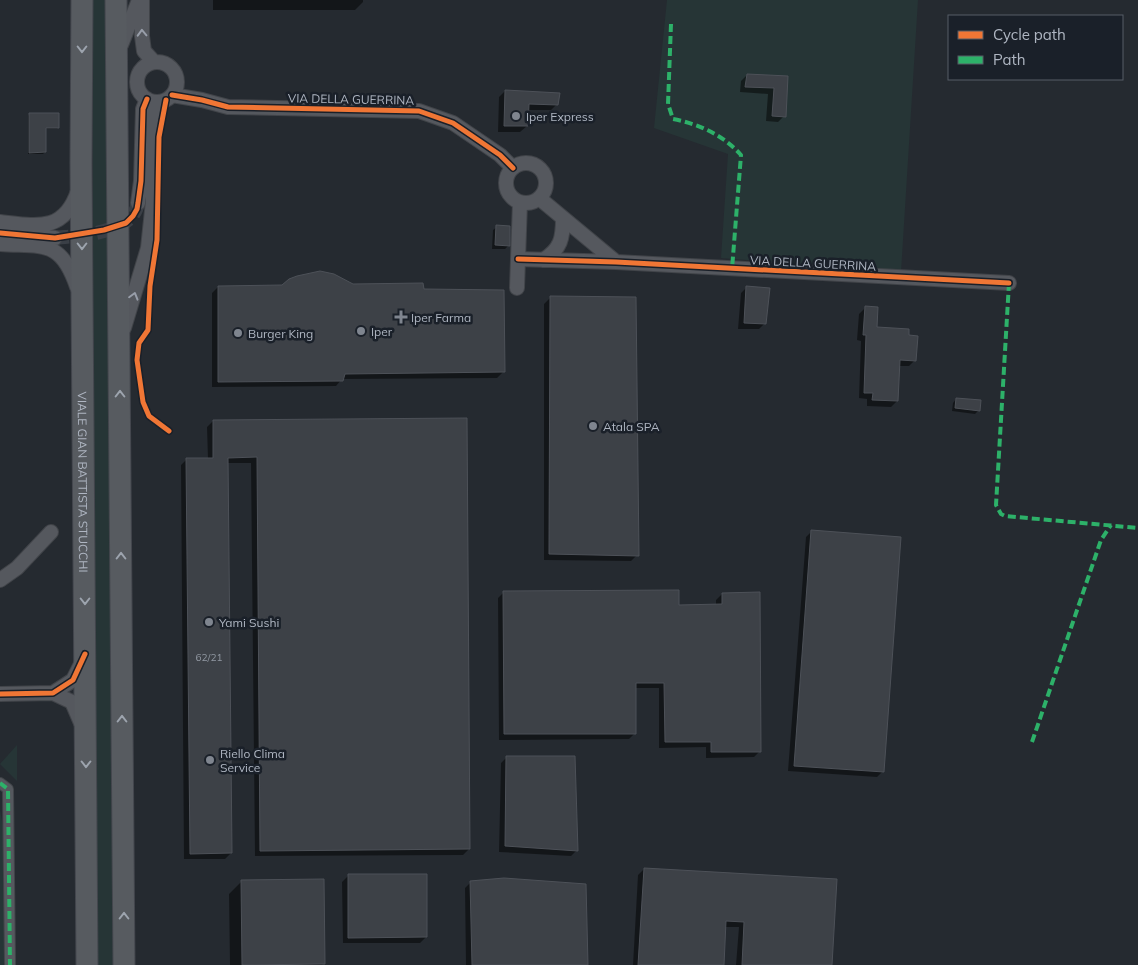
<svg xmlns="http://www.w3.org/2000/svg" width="1138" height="965" font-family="Mulish,sans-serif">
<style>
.green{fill:#263536}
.shadow{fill:#0007}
.building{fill:#3d4147;stroke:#4d5158}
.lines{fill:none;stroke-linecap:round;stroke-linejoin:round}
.minor-tunnel{stroke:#3a3f46;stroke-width:14;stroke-dasharray:14 7;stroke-linecap:butt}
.pedestrian-casing{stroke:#414449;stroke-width:12}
.minor-casing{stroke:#414449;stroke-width:16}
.primary-casing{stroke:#43464d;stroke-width:23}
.pedestrian{stroke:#55585e;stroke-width:10}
.minor{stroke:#55585e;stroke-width:14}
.primary{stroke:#575b60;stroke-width:21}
.quiet{stroke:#2db169;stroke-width:4;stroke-dasharray:8 4;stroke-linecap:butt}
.cycleway-casing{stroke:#1a2029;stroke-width:8}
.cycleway{stroke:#f07635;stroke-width:5}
.oneway{stroke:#989ea9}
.oneway2{stroke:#9da4ae}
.poi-dot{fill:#7f858f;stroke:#1a2029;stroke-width:2}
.labels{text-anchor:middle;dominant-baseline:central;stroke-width:5;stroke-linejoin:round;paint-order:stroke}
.number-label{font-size:10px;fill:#9299a3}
.street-label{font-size:12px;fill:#afb6c2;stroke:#1a2029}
.poi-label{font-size:12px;fill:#afb6c2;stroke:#1a2029;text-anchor:start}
</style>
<rect width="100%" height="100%" fill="#252a30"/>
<!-- green -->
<path class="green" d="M92 0H108L117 965H96Z
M667 0H918L901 272 721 258 728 154 654 128Z
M17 745V781L0 764Z
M0 810 5 838V965H0Z"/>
<!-- shadow -->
<path class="shadow" d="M213 0H363V2L355 10H213Z
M747 75 786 77 784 116 778 122 766 121 768 94 740 92 741 81Z
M505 91 557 104 551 110H528L527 126 520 132H498L499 97Z
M29 114 58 128 57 129H45V152L43 154H28V116Z
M497 227 508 246 505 249H492L493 230Z
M218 287 422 290 503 372 497 378 342 379 336 386 212 387V293Z
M747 287 765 323 759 329H738L741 293Z
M550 298 637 555 631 561 544 560V304Z
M865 308 876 328 907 336 915 360 909 366H899L897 401 891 407 867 406V399L859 398 861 341 857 340 859 314Z
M956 399 979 410 975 414 952 411 953 403Z
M465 419 469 849 463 855 255 856 251 463H227L231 853 225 859H184L181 465 187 459H208L207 427 213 421Z
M812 531 883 771 877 777 788 771 806 537Z
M504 592 678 606H716V600L722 594 760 751 754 757 706 758V747L659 748V688H634L635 733 629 739 499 740 498 598Z
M507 757 577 850 571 856 499 852 501 763Z
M644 869 831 965H736L739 927H725L722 965H633L638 875Z
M348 876 426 937 420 943H343L342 882Z
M242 881 323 964 322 965H230L229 894Z
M471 882 587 965H466L465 888Z"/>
<!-- building -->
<path class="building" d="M747 74 788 76 786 117 772 116 774 88 745 87Z
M505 90 560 93 558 105 529 104 528 126H504Z
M29 113H59V128H46V152L29 153Z
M496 225 510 226V246L495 245Z
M320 271 334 274 353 284 423 283 424 289 504 290 505 372 345 374 343 381 218 382V286L282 285 289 279 297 276Z
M746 286 770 288 766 324 744 323Z
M550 296 636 297 639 556 549 554Z
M865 306 878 307 877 327 909 329V335L918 336 916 361 900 360 898 401 872 400 873 393H864L866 335H863Z
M956 398 981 400 980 411 955 408Z
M467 418 470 849 260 851 257 457 228 458 232 853 190 854 186 458H213V420Z
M811 530 901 537 884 772 794 766Z
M679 590V605L722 604V593L760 592 761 752H711V742H665L664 683H636V734H504L503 591Z
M506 756H575L578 851 505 846Z
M644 868 837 879 832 965H742L744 922 726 921 724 965H638Z
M348 874H427V937L348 938Z
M504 878 586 884 588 965H472L470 881Z
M324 879 325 964 242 965 241 880Z"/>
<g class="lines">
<!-- minor-tunnel -->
<path class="minor-tunnel" d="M55 238C81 235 133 234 138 203"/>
<!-- pedestrian casing -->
<g class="pedestrian-casing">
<path id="pedestrian" d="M0 783 8 789 10 965"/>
</g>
<!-- minor casing -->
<g class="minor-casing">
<path id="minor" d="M142 0V36L144 51 154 62
M121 45 139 0
M137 82a20 20 0 1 1 40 0a20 20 0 1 1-40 0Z
M172 95 202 100 228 107 419 111 453 123 500 155 513 168
M506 183a20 20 0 1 1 40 0a20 20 0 1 1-40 0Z
M539 198 616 262
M138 203 141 181 143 109 147 99
M0 222C36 226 64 233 78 191
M0 233 55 238
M0 244C43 247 61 239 77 287
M518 259 616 262 1009 283
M543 260C561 249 563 238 563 218
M517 288 520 202
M124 328 148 248 153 201 151 118 159 102
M0 580 17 568 51 532
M53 693 72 702 81 723
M0 694 53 693 73 680 82 662"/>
</g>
<!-- primary casing -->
<g class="primary-casing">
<g id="primary">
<path id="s1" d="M82 0 81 163 87 965"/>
<path d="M116 0 124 965"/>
</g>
</g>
<!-- pedestrian -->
<use href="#pedestrian" class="pedestrian"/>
<!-- minor -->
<use href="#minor" class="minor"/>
<!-- primary -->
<use href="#primary" class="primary"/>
<!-- quiet -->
<path class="quiet" d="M671 24 668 104 673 119C699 124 723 135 741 155L732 269
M1009 283 996 505 1001 514 1005 516 1138 528
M1032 742 1101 540 1111 525
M0 783 8 789 10 965"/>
<!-- cycleway casing -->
<g class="cycleway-casing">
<path id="cycleway" d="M172 95 202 100 228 107 419 111 453 123 500 155 513 168
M166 100 159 137 157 240 150 286 148 330 139 343 137 360 143 402 149 416 169 431
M0 233 55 238 104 230 126 223 133 216 137 209 138 203 141 181 143 109 147 99
M518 259 616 262 1009 283
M0 694 53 693 73 680 85 654"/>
</g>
<!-- cycleway -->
<use href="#cycleway" class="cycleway"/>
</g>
<!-- one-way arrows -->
<defs><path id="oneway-chevron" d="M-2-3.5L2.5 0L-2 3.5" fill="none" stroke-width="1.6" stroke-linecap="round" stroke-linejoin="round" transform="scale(1.25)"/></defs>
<g class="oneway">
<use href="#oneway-chevron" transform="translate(142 33) rotate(-92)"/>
<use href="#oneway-chevron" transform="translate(134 296) rotate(-74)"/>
</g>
<g class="oneway2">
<use href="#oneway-chevron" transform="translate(82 49) rotate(90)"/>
<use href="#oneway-chevron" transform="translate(82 246) rotate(90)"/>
<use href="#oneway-chevron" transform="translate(120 394) rotate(-90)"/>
<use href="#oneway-chevron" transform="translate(121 556) rotate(-90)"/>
<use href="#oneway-chevron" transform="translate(85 601) rotate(90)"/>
<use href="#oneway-chevron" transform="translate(122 719) rotate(-90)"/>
<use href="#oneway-chevron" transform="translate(86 764) rotate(90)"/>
<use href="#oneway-chevron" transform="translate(124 916) rotate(-90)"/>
</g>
<!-- markers -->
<g class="poi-dot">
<circle cx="516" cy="116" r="5"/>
<path d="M398.5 309.5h5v5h5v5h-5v5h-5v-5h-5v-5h5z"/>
<circle cx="361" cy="331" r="5"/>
<circle cx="238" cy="333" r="5"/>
<circle cx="593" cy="426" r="5"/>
<circle cx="209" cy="622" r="5"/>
<circle cx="210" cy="760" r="5"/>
</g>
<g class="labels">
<!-- number labels -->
<g class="number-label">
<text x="209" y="657">62/21</text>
</g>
<!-- street labels -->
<g class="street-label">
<text transform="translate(351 99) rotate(1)">VIA DELLA GUERRINA</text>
<text transform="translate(813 263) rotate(3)">VIA DELLA GUERRINA</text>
<text stroke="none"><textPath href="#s1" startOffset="482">VIALE GIAN BATTISTA STUCCHI</textPath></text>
</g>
<!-- poi labels -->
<g class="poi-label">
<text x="526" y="116">Iper Express</text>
<text x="411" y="317">Iper Farma</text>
<text x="371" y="331">Iper</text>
<text x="248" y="333">Burger King</text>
<text x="603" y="426">Atala SPA</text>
<text x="219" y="622">Yami Sushi</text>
<text x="220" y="753">Riello Clima<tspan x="220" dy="14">Service</tspan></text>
</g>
</g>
<!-- legend -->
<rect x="948" y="15" width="175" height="65" fill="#1a2029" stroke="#565c66"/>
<rect x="958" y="31" width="25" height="8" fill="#f07635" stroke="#565c66"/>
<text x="993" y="40" font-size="15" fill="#afb6c2">Cycle path</text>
<rect x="958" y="56" width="25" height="8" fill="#2db169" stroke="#565c66"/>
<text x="993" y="65" font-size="15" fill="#afb6c2">Path</text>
</svg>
